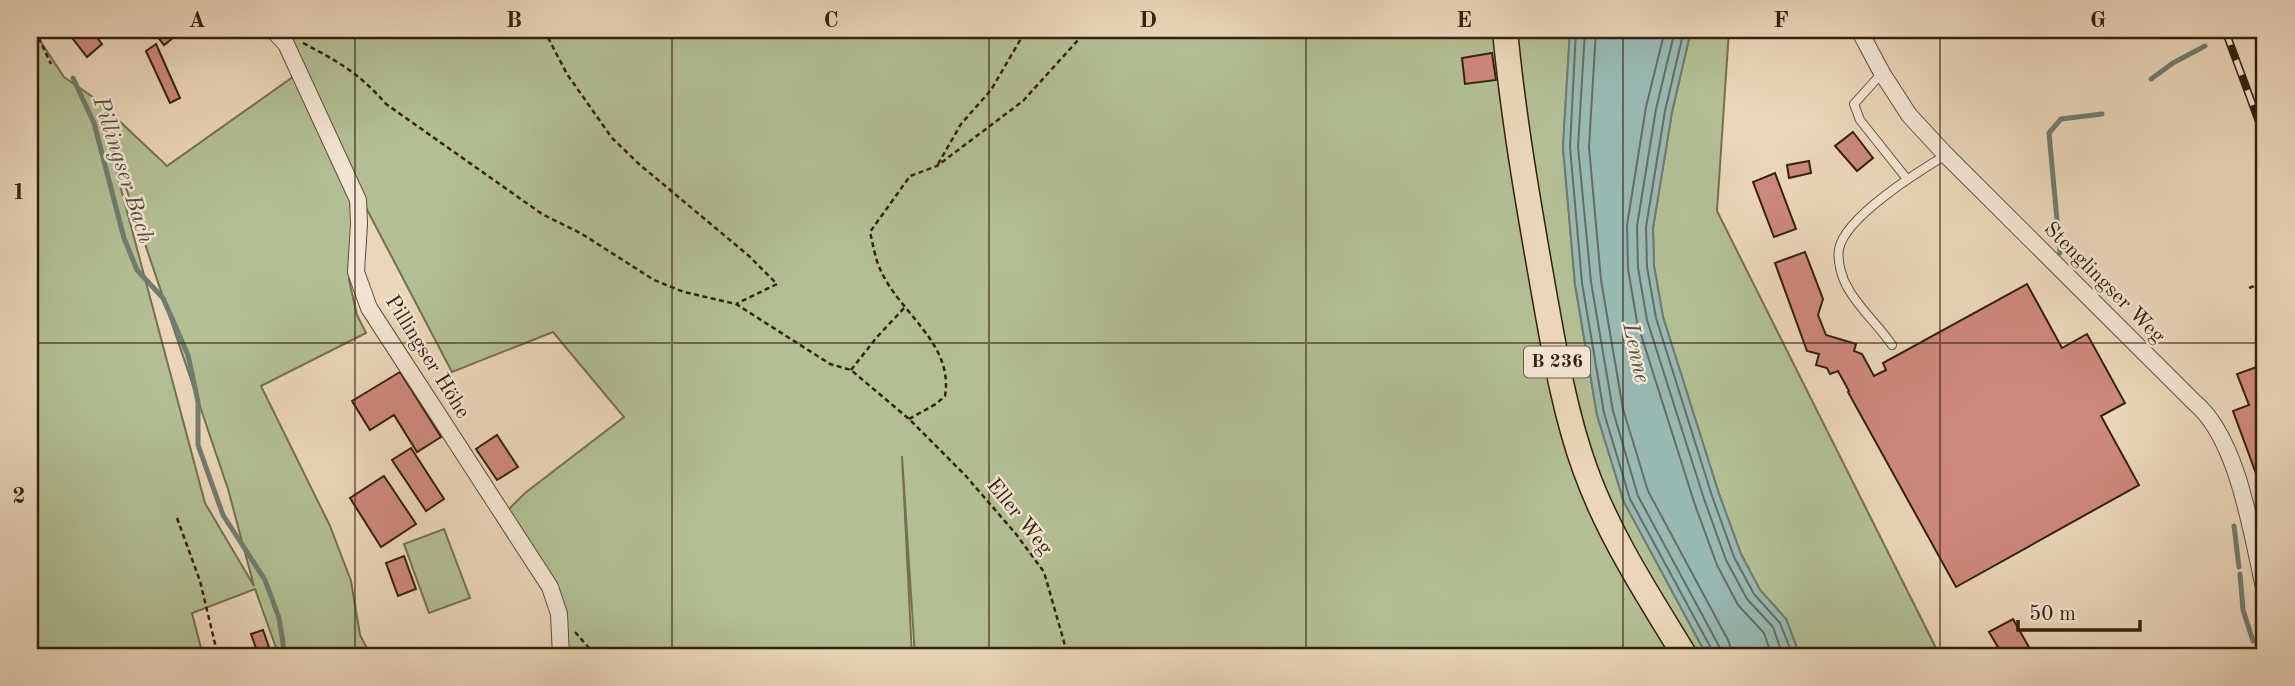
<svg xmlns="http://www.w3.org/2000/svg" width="2295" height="686" font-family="'Old Standard TT',serif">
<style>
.green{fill:#b2bf93;stroke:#747050;stroke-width:2;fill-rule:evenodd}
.water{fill:#98b9b3;stroke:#707c71;stroke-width:2}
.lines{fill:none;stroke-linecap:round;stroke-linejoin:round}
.shore{stroke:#666d60;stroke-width:2}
.stream{stroke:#707c71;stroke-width:5}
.building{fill:#cd887c;stroke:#35210d;stroke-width:2}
.service-casing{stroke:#624e38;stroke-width:10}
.minor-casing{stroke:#624e38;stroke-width:18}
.primary-casing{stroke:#35210d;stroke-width:27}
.path{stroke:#35210d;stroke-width:2.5;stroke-dasharray:5 3.5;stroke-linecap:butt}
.service{stroke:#f1e4d2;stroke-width:8}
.minor{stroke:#f1e4d2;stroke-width:16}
.primary{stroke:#ead6b9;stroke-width:24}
.rail-casing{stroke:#35210d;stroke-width:8}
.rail{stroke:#f1e4d2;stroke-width:5;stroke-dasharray:16;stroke-linecap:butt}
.grid{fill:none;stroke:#35210d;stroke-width:2;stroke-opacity:0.55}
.labels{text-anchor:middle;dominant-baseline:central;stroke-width:5;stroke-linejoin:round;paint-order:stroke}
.shield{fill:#f1e4d2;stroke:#6d5c48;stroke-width:2}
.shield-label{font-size:19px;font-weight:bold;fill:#35210d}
.street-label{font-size:21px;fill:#35210d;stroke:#f1e4d2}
.water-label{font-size:23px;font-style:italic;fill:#534f3f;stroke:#f1e4d2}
.neatline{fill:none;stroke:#35210d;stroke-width:2.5}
.grid-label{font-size:23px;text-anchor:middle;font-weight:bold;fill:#35210d}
</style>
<rect width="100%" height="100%" fill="#ead6b9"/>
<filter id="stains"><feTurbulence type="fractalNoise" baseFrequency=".00286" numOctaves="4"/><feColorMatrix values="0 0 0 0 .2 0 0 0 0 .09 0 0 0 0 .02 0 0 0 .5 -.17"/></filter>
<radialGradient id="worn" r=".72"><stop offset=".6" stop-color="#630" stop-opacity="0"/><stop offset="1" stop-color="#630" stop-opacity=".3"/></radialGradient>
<!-- green -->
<path class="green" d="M30 30H33L64 77 97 100 167 166 297 74 354 199 349 280 357 315 366 333 261 386 330 526 351 581 360 635 371 656H279L255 589 192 613 203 656H30ZM101 114 228 489 254 586 205 503Z
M282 30H1570L1563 147 1575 284 1597 415 1624 502 1707 656H915L902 456 912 656H564L561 614 505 513 525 493 624 417 553 332 452 372 363 202Z
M1691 30H1729L1717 211 1940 656H1800L1786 619 1760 590 1741 554 1719 494 1663 317 1654 266 1653 228 1672 112Z
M444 529 470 598 429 613 404 544Z"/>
<!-- water -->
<path class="water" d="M1570 30H1691L1672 112 1653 228 1654 266 1663 317 1719 494 1741 554 1760 590 1786 619 1800 656H1707L1624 502 1597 415 1575 284 1563 147Z"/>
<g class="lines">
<!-- shore -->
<path class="shore" d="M1576 30 1570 147 1582 283 1604 413 1630 499 1712 650 1713 656
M1585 30 1578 147 1591 282 1613 411 1638 496 1719 646 1721 656
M1596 30 1589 147 1601 280 1623 409 1648 491 1729 642 1732 656
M1665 30 1646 107 1627 225 1628 269 1637 322 1694 502 1717 565 1738 605 1764 633 1772 656
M1675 30 1656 109 1637 226 1638 268 1647 320 1704 499 1726 560 1747 599 1773 627 1783 656
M1684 30 1665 111 1646 227 1647 267 1656 318 1712 496 1734 557 1754 594 1780 623 1793 656"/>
<!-- stream -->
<path class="stream" d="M73 78 94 123 124 238 137 270 163 298 188 355 198 402V445L223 515 265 580 279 618 285 656
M2151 79 2173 63 2205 46
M2060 253 2049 133 2061 119 2102 114
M2234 526 2239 567
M2240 574 2243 610 2253 641"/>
</g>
<!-- building -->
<path class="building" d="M66 30H91L102 44 87 57Z
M157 30H183L164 45 154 32Z
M156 44 180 98 170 103 146 51Z
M1492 53 1496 80 1465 84 1462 58Z
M1853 132 1873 158 1857 171 1835 146Z
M1809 161 1811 173 1789 178 1787 165Z
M1775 173 1796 229 1774 237 1753 182Z
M1805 252 1823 299 1818 315 1826 335 1856 344 1854 351 1862 354 1874 376 1886 370 1883 363 2027 284 2062 348 2087 334 2125 403 2101 416 2139 485 1956 587 1848 392 1849 391 1838 371 1830 374 1827 368 1816 365 1819 354 1807 351 1775 263Z
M2265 364V498L2233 411 2249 405 2237 374Z
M400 372 441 437 417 452 394 415 370 430 352 401Z
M497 435 518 467 497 480 476 449Z
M411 448 444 499 426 511 392 460Z
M384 476 416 524 381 547 350 498Z
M404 556 416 589 398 596 386 563Z
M2013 619 2034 656H2003L1989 632Z
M263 630 269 647 257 651 251 634Z"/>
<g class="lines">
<!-- service casing -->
<g class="service-casing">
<path id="service" d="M1882 73 1854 104 1860 120 1907 179
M1892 345C1879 326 1860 309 1849 290 1842 279 1837 262 1839 249 1845 217 1919 171 1946 155"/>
</g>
<!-- minor casing -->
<g class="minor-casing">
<path id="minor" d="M273 30 286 44 358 200 359 224 356 272 369 308 550 587 559 614 561 656
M1859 30 1882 73 1909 115 1946 155 2194 402C2239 439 2252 537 2265 592"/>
</g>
<!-- primary casing -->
<g class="primary-casing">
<path id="primary" d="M1505 30C1513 116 1528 202 1543 287 1554 348 1564 411 1585 469 1609 536 1648 595 1685 656"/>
</g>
<!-- path -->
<path class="path" d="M35 30 51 64
M544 30 567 74 612 138 639 164 749 256 777 284 736 304
M303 43C339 62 359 73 386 104L542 214 582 234 654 280 684 292 736 304 830 364 851 370 909 419 965 475 1016 534 1044 572 1068 656
M938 164 961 124 991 90 1026 30
M2249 288 2265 282
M851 370 877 337 905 307
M909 419 936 404 945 396C954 343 899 313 880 269 875 258 873 244 870 232L910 176 937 166 1023 101 1079 39 1084 30
M177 518 200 581 218 656
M575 632 596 656"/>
<!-- service -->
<use href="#service" class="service"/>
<!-- minor -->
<use href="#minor" class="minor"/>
<!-- primary -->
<use href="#primary" class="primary"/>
<!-- rail casing -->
<g class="rail-casing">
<path id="rail" d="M2225 30 2265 138"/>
</g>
<!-- rail -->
<use href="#rail" class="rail"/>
</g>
<!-- grid -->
<path class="grid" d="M355 30V656M672 30V656M989 30V656M1306 30V656M1623 30V656M1940 30V656M30 343H2265"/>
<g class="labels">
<!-- shield labels -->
<rect class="shield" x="1524" y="346.5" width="66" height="31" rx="5"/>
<g class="shield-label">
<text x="1557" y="362">B 236</text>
</g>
<!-- street labels -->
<g class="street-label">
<text transform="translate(2104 283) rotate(45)">Stenglingser Weg</text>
<text transform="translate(427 357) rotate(58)">Pillingser Höhe</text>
<text transform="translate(1019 517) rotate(51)">Eller Weg</text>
</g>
<!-- water labels -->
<g class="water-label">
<text transform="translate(123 170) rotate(72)">Pillingser Bach</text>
<text transform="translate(1636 353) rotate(78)">Lenne</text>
</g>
</g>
<!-- margin -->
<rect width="2295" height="686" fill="none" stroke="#ead6b9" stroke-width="77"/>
<!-- scale -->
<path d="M2018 620v10h122v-10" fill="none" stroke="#35210d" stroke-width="3.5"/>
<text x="2029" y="620" font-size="21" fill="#35210d" stroke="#f1e4d2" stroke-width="5" paint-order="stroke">50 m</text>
<rect x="38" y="38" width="2218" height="610" class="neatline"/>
<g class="grid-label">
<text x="197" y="27">A</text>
<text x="514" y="27">B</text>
<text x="831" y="27">C</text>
<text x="1148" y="27">D</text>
<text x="1464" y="27">E</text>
<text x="1781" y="27">F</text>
<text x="2098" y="27">G</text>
<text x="19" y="199">1</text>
<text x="19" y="503">2</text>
</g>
<rect width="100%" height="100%" filter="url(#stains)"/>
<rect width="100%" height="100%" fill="url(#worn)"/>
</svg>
